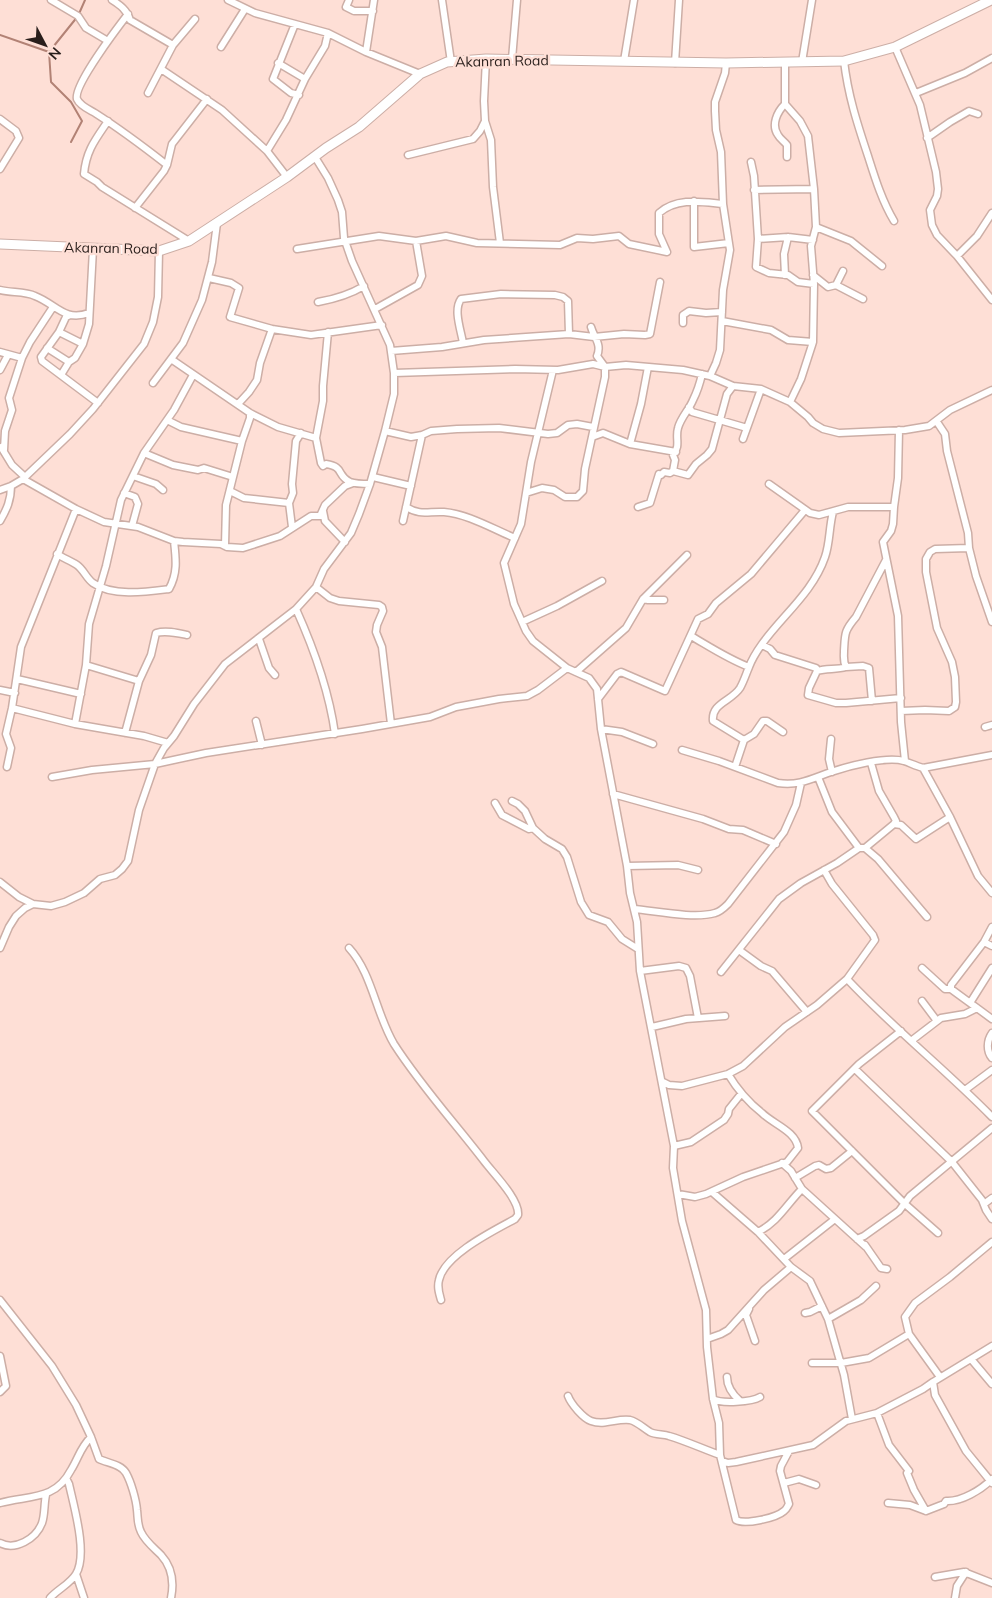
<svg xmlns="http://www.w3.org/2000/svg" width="992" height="1598" font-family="Mulish,sans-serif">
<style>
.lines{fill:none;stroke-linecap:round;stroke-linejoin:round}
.stream{stroke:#b28275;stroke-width:2}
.minor-casing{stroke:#ccaea6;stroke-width:9}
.major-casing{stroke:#ccaea6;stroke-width:11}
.minor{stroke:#fff;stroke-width:6}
.major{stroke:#fff;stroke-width:9}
.labels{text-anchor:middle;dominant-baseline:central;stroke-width:5;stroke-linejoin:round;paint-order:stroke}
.street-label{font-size:14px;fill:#291e1b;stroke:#fedfd6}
</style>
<rect width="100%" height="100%" fill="#fedfd6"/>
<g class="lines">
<!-- stream -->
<path class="stream" d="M0 35 49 52
M71 142 82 121 71 102 51 82 49 52 78 16 85 0"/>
<!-- minor casing -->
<g class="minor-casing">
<path id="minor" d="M51 0 78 16 86 28 108 41
M112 0C120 5 127 10 130 20L173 45
M228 0 255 13 328 33 366 52 420 74
M349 0 346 7 354 11H373
M442 0 451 62
M128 14C118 27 73 86 77 99 80 106 90 110 95 113 120 129 144 147 167 165
M295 24 273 79 291 93 299 95
M221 47 245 9
M895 47 920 105 936 172 938 189 937 196 930 210 932 225 937 235 957 256 992 300
M366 52 374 0
M486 59 484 101 485 121 491 140 493 187 500 243
M512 59 517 0
M624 61 634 0
M844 61C848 95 857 123 868 156 875 178 882 201 894 221
M802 62 812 0
M278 63 305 79
M675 63 679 0
M785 63V104L800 121 808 136 814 189 816 227 811 246 814 284 813 342 801 379 790 402
M161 69 222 110 267 151 287 177
M148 93 173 45 195 19
M916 93 965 73 992 58
M785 104C777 112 771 125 778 135 780 139 784 141 787 145V157
M0 119 16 131 19 138 0 169
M108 121C95 140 86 151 84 174L97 182 102 187 189 241
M927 138 950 122 969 111 978 114
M267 151 286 120 305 79 325 46 328 33
M408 155 473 139 480 131 485 121
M751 162 754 176 758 239 756 267 769 273 788 275 798 282 814 284
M754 190 814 189
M694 201V247L729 243
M135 208 164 171 167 165 172 144 207 99
M816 227 851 241 882 266
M758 239 788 237 813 240
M297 249 379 236 416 241 446 236 477 243 560 245 577 238 593 239 619 236 629 244 667 252
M667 252 659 234V213C677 197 702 202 723 204
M957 256 977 236 992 213
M785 275 784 254 788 237
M813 275 828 287 836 285 863 299
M209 278 231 283 239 288 230 317 272 329 311 335 382 325
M836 285 843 271
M0 290C11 293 25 291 35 296 56 304 64 322 89 313
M318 302C335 299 349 295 364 286
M375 309 418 285 422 276 416 241
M70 315 66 317 59 332 41 357 42 361 98 403
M722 321 771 330 788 340 813 342
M683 323V315L689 311 706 313 722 312
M59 332 83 344
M328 332 323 386V401L316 438 321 463 323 466 326 464C345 467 336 475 350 482 356 484 364 484 370 484
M463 343C461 330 453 310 461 299L501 294 555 295 563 297 568 301 569 334
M47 348 69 362
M391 351 442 347 484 340 569 334 594 337 624 334 645 335 650 334 660 282
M0 352 22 358
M171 359 250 413 278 427 316 438
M0 370 8 355
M553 370 531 462 521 524 504 563 514 604 526 631 533 641 567 668
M394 373 515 369 558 370 593 364 605 367 626 365 683 370 710 376 733 386 761 389 790 402 808 417 813 423 823 429 839 433 905 430 929 426 950 410 992 390
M61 375 69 362 75 358 83 344 89 324 93 249
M710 376 716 363 720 350 723 290 730 250 723 204 721 152 716 130 715 111V102L725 73 726 63
M153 383 183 343 202 300 212 262 217 223
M238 404 249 392 257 380 260 363 272 329
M689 407 692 412 747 428
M167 420 181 427 242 441
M937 422 945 434 947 451 968 533 969 548 976 576 992 622
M899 430 898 478 894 507 893 524 891 531 883 542 898 616 901 722 905 761
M385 431 411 437 422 435 431 431 457 429 499 428 548 434 557 433 568 425 577 424 593 427
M592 437 603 433 630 444 676 452
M743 439 761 389
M630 444 641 404 648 367
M1 447 12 465 25 477
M4 450 5 431 12 410 9 398 22 358 30 342 53 307
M144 453 173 465 198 470 204 468 233 477
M673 471 675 460 673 455C681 446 675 438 678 428 681 417 689 410 693 400 697 392 700 383 702 374
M133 476 156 484 163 490
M373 477 411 486
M23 479 76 509 104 522 138 527 174 541 183 542 221 544 227 547 243 548 280 536 311 516H320L325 505 345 486 353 483
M769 484 810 513 819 515 848 507H894
M0 490 11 486 23 479 70 434 93 409 144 344 153 322 158 297 159 251
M230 491 244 498 289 503
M124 493 135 497 138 504 132 526
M526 493 542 488 554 490 565 497H577L583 491 585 469 605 377V367L597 356C602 344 594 338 591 327
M406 507C421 516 428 511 444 512 468 514 493 529 515 538
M638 507 650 503 659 474 661 475 664 472 670 473 673 471 688 475 696 464 707 455 712 449 727 394 733 386
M323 511 325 521 345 542
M0 521C7 509 11 500 11 486
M403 521 422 435
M292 527 289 503 293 493 292 484 296 441 301 433
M225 546 226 505 242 441 250 418V413
M57 554C63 558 71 561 77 565 84 570 86 578 93 583 113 597 146 592 169 589 178 573 176 559 174 541
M316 587 330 598 339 601 379 605 382 607 383 611 377 625 376 632 382 647 391 724
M643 599 648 600H664
M296 609C314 649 329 690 335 734
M522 622 557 606 602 581
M691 636C710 647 728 659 749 667
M259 639 269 668 275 675
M762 645 770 649 775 655 816 668 817 671C827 668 836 670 846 667
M86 665 139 681
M817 671 809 688 808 695 836 703H846L901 698
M576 672 626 628 643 599 687 555
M17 679 81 694
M0 690 15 693
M598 699 617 674 621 672 665 691 698 619 708 614 716 603 751 574 805 510
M872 701 869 668 863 666 846 667C843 661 844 657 844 651 845 634 844 631 856 617L886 560
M12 708 75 724 144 736 168 743
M901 711 925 710 949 711 955 707 956 702 955 677 952 662 937 628 926 572V559L930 552 935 549 969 548
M256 721 262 745
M75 724 86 665 89 624 106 566 121 500 144 453 174 410 193 375
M985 727 992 725
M601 729 622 732 653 744
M125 733 139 681 151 655 156 633C166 630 178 633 187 635
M831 739 829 759 832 772
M744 740 713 721C711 703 732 701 740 688 744 681 746 674 749 667 752 659 757 651 762 644 783 615 813 592 825 557 830 543 829 527 833 512
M682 750 719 761 778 783C799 786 811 779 831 772 849 766 886 756 904 761 910 763 916 766 923 768L992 755
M7 767 11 748 6 734 12 708 21 647 76 509
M735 767 744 740 754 734 763 721H767L783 732
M923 768 950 817 978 876 992 893
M52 777 92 770 155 764 206 753 362 729 430 717 456 707 499 699 527 696 538 690 567 668 589 678 597 689 601 729 627 866 630 893 637 922 640 971 674 1146 673 1168 682 1221 706 1310 707 1347 713 1399 719 1423 720 1455 736 1520C745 1525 776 1518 784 1511 787 1509 787 1507 789 1504L780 1471 781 1466 789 1451
M818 777 832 812 859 848
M613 794 703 819 729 829 743 830 776 844
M512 801 518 804 525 811 533 828 545 839 562 849 567 857 581 902 589 915 608 922 622 939 638 949
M495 803 502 815 529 829 533 828
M894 824 901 825 916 839 950 817
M865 848 878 859 927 917
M627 866 678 865 698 870
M0 882 19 897 33 904
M634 909C656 911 694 919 715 913 720 912 724 908 728 904L784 832 796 805 801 783
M984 942 992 946
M0 948 9 927 16 916 25 908 33 904 51 906 65 902 84 893 100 879 115 875 122 869 128 861 139 810 155 764 164 748 174 736 194 704 225 664 296 609 316 587 324 569 351 533 359 514 370 484 385 431 394 394V373L390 345 352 261 344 238 342 212 338 200 328 178 315 157
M349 948C372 973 376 1014 394 1044 421 1086 454 1122 484 1161 493 1173 520 1200 518 1215L515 1219C493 1231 444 1255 439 1280 437 1287 439 1293 441 1300
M739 950 761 966 772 971 807 1012
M922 968 945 989H951L992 1019
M640 971 679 966 686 968 690 976 698 1018
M721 972 779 899 801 883 837 863 859 848H865L894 824 896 821 894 817 879 791 871 763
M847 979C893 1028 945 1069 992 1117
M951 989V985L984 942 992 927
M922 1001 937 1021
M970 1003 992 968
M652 1027 686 1019 725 1016
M901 1031 859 1064 812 1111 905 1204 938 1233
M992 1033C987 1040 986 1051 992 1058
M911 1041 941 1018 965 1014 977 1008
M855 1069 952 1162 982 1200 986 1210 992 1219
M663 1082 669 1085 682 1086 728 1074 743 1066 785 1027 817 1005 847 979 875 940 873 935 832 884 824 870
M965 1090 992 1070
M674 1146 691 1142 724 1120 728 1114 729 1109 741 1094
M782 1163 791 1171 802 1189 866 1247
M795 1178 815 1166 819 1165 826 1169 831 1168 852 1151
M712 1192 758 1232 791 1267 810 1281 828 1319 844 1375 852 1419
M678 1194 695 1197 706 1194 743 1177 787 1162 798 1148C796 1131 773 1124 762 1113 748 1102 737 1089 728 1074
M984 1204 992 1198
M758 1232C778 1222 787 1204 802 1189
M857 1239 864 1236 899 1211 910 1196 992 1128
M865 1245 881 1268 887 1269
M784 1259 835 1219
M0 1300 52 1366 76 1405 91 1437C80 1448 79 1457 71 1470 55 1501 29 1495 0 1503
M749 1309 746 1315 755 1341
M805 1313 810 1312 822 1306
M828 1319 861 1300 876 1286
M707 1339 721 1334 728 1330 764 1290 791 1267
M992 1346 933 1382 935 1395 966 1451 992 1483
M0 1356 6 1386 0 1392
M971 1359 992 1384
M812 1363H841L869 1358 909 1334
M727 1377C727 1387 732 1394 740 1401
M940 1377 909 1334 905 1317 915 1303 950 1277 992 1242
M568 1396C571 1404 583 1418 591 1421 605 1426 617 1418 630 1420 638 1422 643 1428 650 1432 656 1435 663 1434 669 1436 686 1441 703 1449 720 1455
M713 1399C721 1404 752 1402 760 1397
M877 1413 889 1445 909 1471 907 1473 914 1490 926 1511
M91 1437 99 1459C107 1463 121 1464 126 1473 131 1482 136 1499 137 1510 138 1518 137 1524 141 1532 145 1541 154 1548 161 1555 172 1567 174 1583 171 1598
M722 1461 728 1463 736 1462 813 1445 846 1421 877 1413 923 1389 933 1382
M784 1483 799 1479 816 1485
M888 1503 910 1505 926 1511 944 1504 946 1501C961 1502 981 1490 992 1479
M0 1543C15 1551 36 1539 42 1523 45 1515 44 1503 46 1495
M76 1574 84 1598
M935 1577 964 1572 992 1583
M50 1598C58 1589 70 1584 76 1574 88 1554 74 1507 69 1484L66 1478
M955 1598 957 1586 966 1572"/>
</g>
<!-- major casing -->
<g class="major-casing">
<path id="major" d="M0 244 159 251 189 241 287 177 326 148 359 127 420 74 447 62 486 59 726 63 844 61 895 47 991 0"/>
</g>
<!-- minor -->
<use href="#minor" class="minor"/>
<!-- major -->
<use href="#major" class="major"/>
</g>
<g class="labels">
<!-- street labels -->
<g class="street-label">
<text transform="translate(502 61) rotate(-1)">Akanran Road</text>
<text transform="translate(111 248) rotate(1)">Akanran Road</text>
</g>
</g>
<!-- north arrow -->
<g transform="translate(45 45) rotate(131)" stroke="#fedfd6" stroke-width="4" paint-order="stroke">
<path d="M0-4L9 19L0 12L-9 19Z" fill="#291e1b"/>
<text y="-8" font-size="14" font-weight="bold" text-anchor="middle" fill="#291e1b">N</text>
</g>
</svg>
